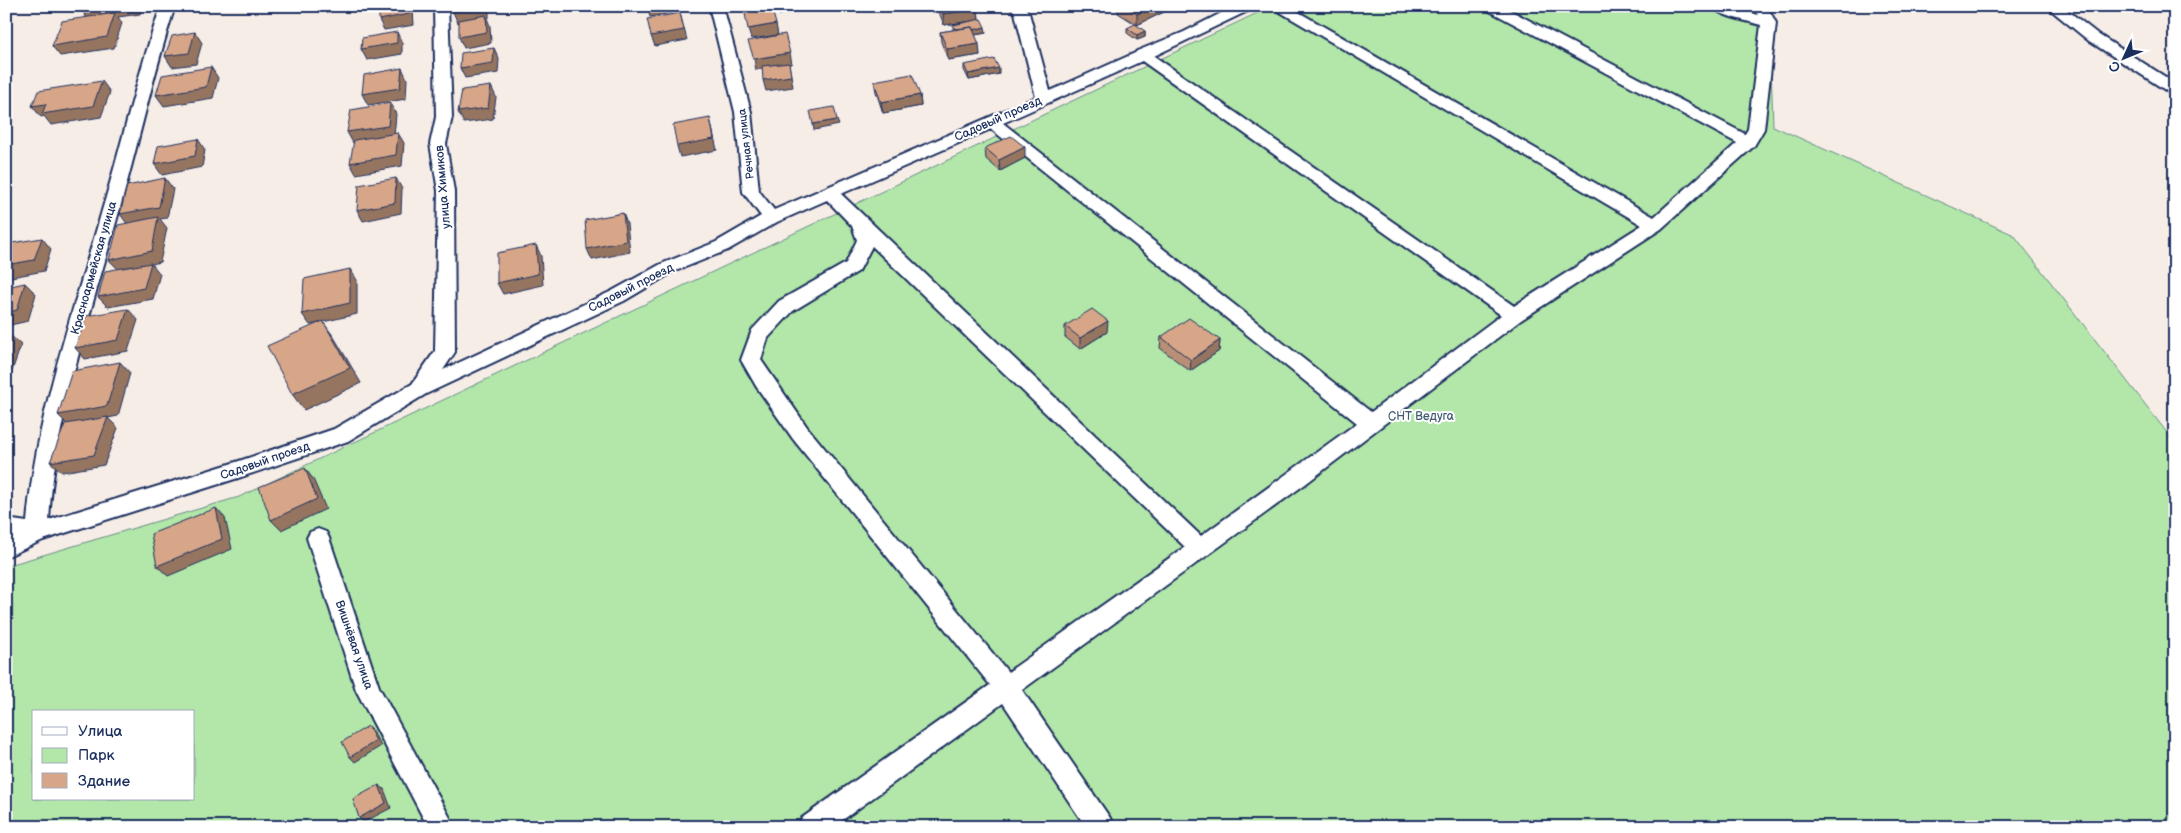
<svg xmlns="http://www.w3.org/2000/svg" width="2181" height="833" font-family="'Balsamiq Sans',sans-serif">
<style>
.green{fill:#b2e7a9;stroke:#668b84;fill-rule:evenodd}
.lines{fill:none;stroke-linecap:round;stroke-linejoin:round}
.street-casing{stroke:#1b2f5e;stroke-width:4}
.street{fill:#fff;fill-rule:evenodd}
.wall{fill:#b98f76;stroke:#1b2f5e}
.shaded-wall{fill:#967460;stroke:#1b2f5e}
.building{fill:#d7a689;stroke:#1b2f5e}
.labels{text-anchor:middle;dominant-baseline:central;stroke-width:4;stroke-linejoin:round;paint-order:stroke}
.far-street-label{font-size:11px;fill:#1b2f5e;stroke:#fff}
.street-label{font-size:12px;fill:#1b2f5e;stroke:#fff}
.park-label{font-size:12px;fill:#415d71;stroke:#fff}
</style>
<rect width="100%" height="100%" fill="#f7ede7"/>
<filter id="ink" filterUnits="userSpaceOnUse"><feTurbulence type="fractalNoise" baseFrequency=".02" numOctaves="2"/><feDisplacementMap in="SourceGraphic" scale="10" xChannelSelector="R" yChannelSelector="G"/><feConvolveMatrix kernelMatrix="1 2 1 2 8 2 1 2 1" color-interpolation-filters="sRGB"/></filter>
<g filter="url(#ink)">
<!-- green -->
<path class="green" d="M1272 6H1769L1773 126 2014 235 2175 443V827H6V566L239 497ZM34 712H194V799H34Z"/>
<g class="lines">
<!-- street casing -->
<g class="street-casing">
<path id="street" d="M161 6H175C153 75 138 145 118 215 90 316 56 415 49 520L236 462 334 429 412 384 435 351 438 191 430 144 436 117 434 6H448L452 117 446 144 454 191 455 352 443 370 612 291 661 264 716 242 761 216 743 192 735 112 709 6H723L751 112 759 191 774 210 1036 97 1015 13 1010 6H1024L1029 13 1050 91 1135 53 1137 51 1184 32 1235 6H1254L1252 9 1154 56 1514 306 1642 225 1270 6H1288L1654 217 1737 143 1486 9 1484 6H1502L1745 134 1748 129 1761 25C1748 21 1719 16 1710 6H1731L1758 15 1753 6H1767L1776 23 1764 129 1754 146 1661 229 1521 320 1304 485 1022 690 1110 818 1114 827H1086L1003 703 833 827H798L802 818 990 685 793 439 756 386 741 360 752 330 779 301 846 263 857 240 852 226 827 200 777 222 728 250 673 272 624 301 426 394 348 441 238 478 43 540 6 557V519L27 522C36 416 72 316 101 214 122 145 137 75 161 6ZM1142 61 1501 315 1371 412 1003 123ZM991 129 1357 423 1201 536 841 194ZM872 246 1185 547 1008 672 807 427 761 360 768 338 793 311 859 271Z
M2046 6H2062L2099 35 2175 83V95L2170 93 2089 41Z
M318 529 326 532 329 538 379 687 455 827H428L356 690 307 538 310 532Z"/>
</g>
<!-- street -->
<use href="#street" class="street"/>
</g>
<!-- wall -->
<path class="wall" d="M939 6H977L978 9 979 20 986 33 975 35 980 55 948 60 941 42 940 32 953 30V25L978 20 944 25 939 12Z
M1118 6H1171L1170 9 1137 25 1118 13Z
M1127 28 1145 31V37L1137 40 1127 33Z
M964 65 999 74 969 80 964 70Z
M874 81 920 95 921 106 883 113 876 92Z
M985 148 1025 158 1000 171 986 159Z
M1065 326 1107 332 1080 349 1065 337Z
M1161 337 1220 340 1219 351 1190 371 1160 348Z"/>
<!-- shaded-wall -->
<path class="shaded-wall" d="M114 6H142L140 14 118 17 122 23 114 48 60 56 52 46 90 22 82 11Z
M408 6H411L413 10 414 25 384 30 379 20Z
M484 6H489V18H487L490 26 491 43 464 48 459 37 486 18 458 23 453 12Z
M647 6H681L682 11 650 17Z
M796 6H799L800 11 779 15 778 9Z
M1154 6H1171L1170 9 1137 25V14Z
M978 9 979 20 944 25 943 14Z
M680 13 687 40 655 46 651 36Z
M776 24 778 35 751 39 748 29Z
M985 27 986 33 957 38V33Z
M1145 31V37L1137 40V35Z
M195 32 202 43 196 64 172 67 165 56Z
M397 32 402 43V54L367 60 361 49Z
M979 44 980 55 948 60 947 49Z
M494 48 499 59 498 73 465 78 460 68Z
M790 53 792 64H789L793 87 766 91 763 80 789 64 756 70 754 59Z
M211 67 218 78 213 98 164 106 156 95Z
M402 68 407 79 406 99 368 105 362 94Z
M999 68V74L969 80 968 74Z
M102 81 110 92 101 117 51 125 44 116 41 117 32 106Z
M491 86 496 97 493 119 464 123 458 112Z
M920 95 921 106 883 113 881 102Z
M390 103 396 114 394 137 353 143 347 132Z
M710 118 717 150 680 157 677 146Z
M837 120 839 125 814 130 813 124Z
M398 133 404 143 402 166 356 174 350 163Z
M198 139 205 150 202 167 162 175 154 164Z
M1025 147V158L1000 171 999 160Z
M165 178 173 189 167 218 160 219 167 228 160 262 152 264 160 274 153 299 108 307 98 297 119 270 109 260 128 225 120 214Z
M396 178 402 189 401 213 363 221 357 210Z
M623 213 627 224 630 252 592 260 587 249Z
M42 238 51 249 44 271 6 278V265Z
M536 245 541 256 543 285 503 294 497 283Z
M350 269 357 280V314L323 322 334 337 361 383 304 410 292 394 323 322 310 325 302 314Z
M25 283 36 294 28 321 6 326V313Z
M128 309 138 320 128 351 85 359 75 348Z
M1108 321 1107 332 1080 349V338Z
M10 335 21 345 11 374 6 375V346Z
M1220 340 1219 351 1190 371 1191 360Z
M120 362 130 373 118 416 108 418 118 428 104 465 62 472 50 462 69 426 58 415Z
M305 468 313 479 326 509 281 530 271 520Z
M216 508 225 518 232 549 168 576 157 566Z
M368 726 372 730 381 746 355 762 350 757Z
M379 785 384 789 391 808 364 822 359 818Z"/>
<!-- building -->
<path class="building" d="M84 6H114L82 11Z
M379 6H408L409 14 379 20Z
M453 6H484V7L453 12Z
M759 6H771L776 24 748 29 744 9Z
M777 6H796L778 9Z
M940 6H977L978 9 943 14Z
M1124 6H1154L1137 14Z
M115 13 107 37 52 46 62 21Z
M680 13 684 30 651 36 647 19Z
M486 15 487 32 459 37V20Z
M981 19 985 27 973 30 972 27 955 29 953 25Z
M1135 24 1145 31 1137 35 1127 28Z
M972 27 979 44 947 49 940 32Z
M195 32 189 53 165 56 172 36Z
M397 32V43L361 49 362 38Z
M785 34 790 53 754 59 748 41Z
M494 48 493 63 460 68 461 53Z
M994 59 999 68 968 74 964 65Z
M789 63 791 76 763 80 762 66Z
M211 67 206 87 156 95 162 75Z
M402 68 400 88 362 94 364 75Z
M912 74 920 95 881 102 874 81Z
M102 81 93 106 42 114 46 104 32 106 38 91Z
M491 86 488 108 458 112 462 90Z
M390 103 388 126 347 132 351 110Z
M834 107 837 120 813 124 810 111Z
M710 118 714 139 677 146 673 125Z
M398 133 396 155 350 163 354 140Z
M1011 136 1025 147 999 160 985 148Z
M198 139 195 156 154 164 158 146Z
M165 178 159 207 120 214 127 186Z
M396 178 395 203 357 210 359 185Z
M623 213 626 241 587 249 585 220Z
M158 217 152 251 109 260 118 225Z
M42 238 34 260 6 265V244Z
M536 245 538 274 497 283V253Z
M151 263 144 288 98 297 105 271Z
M350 269V303L302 314 304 279Z
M25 283 17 310 6 313V287Z
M128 309 118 340 75 348 86 316Z
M1092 309 1108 321 1080 338 1065 326Z
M1189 318 1220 340 1191 360 1161 337Z
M323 321 350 368 292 394 267 346Z
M6 335H10L6 346Z
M120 362 107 406 58 415 72 371Z
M108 417 94 455 50 462 65 424Z
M305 468 317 499 271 520 259 487Z
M216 508 222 539 157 566 151 534Z
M368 726 376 741 350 757 342 742Z
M379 785 386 803 359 818 353 799Z"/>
</g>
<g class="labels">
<!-- far-street labels -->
<g class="far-street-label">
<text transform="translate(746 144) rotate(-97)">Речная улица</text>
</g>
<!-- street labels -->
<g class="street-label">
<text transform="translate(998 119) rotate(-24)">Садовый проезд</text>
<text transform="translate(443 187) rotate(-95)">улица Химиков</text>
<text transform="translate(94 268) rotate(-74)">Красноармейская улица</text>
<text transform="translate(631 288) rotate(-27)">Садовый проезд</text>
<text transform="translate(265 461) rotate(-19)">Садовый проезд</text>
<text transform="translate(354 645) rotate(71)">Вишнёвая улица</text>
</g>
<!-- park labels -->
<g class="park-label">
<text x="1421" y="416">СНТ Ведуга</text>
</g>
</g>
<!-- margin -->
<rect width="2181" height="833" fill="none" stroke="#fff" stroke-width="25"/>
<rect x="12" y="12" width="2156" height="808" fill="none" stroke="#1b2f5e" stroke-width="2" filter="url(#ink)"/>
<!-- legend -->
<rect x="32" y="710" width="162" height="90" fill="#ffffff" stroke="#a4acbf"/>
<rect x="42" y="727" width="25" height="8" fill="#ffffff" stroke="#a4acbf"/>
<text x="78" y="736" font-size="15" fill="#1b2f5e">Улица</text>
<rect x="42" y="748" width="25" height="15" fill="#b2e7a9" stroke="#a4acbf"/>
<text x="78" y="760" font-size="15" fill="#1b2f5e">Парк</text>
<rect x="42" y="773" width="25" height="15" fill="#d7a689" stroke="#a4acbf"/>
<text x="78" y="786" font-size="15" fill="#1b2f5e">Здание</text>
<!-- north arrow -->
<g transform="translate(2124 58) rotate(226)" stroke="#ffffff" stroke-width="4" paint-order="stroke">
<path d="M0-4L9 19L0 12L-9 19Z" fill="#1b2f5e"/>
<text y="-8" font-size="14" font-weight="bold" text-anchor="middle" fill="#1b2f5e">С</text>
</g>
</svg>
